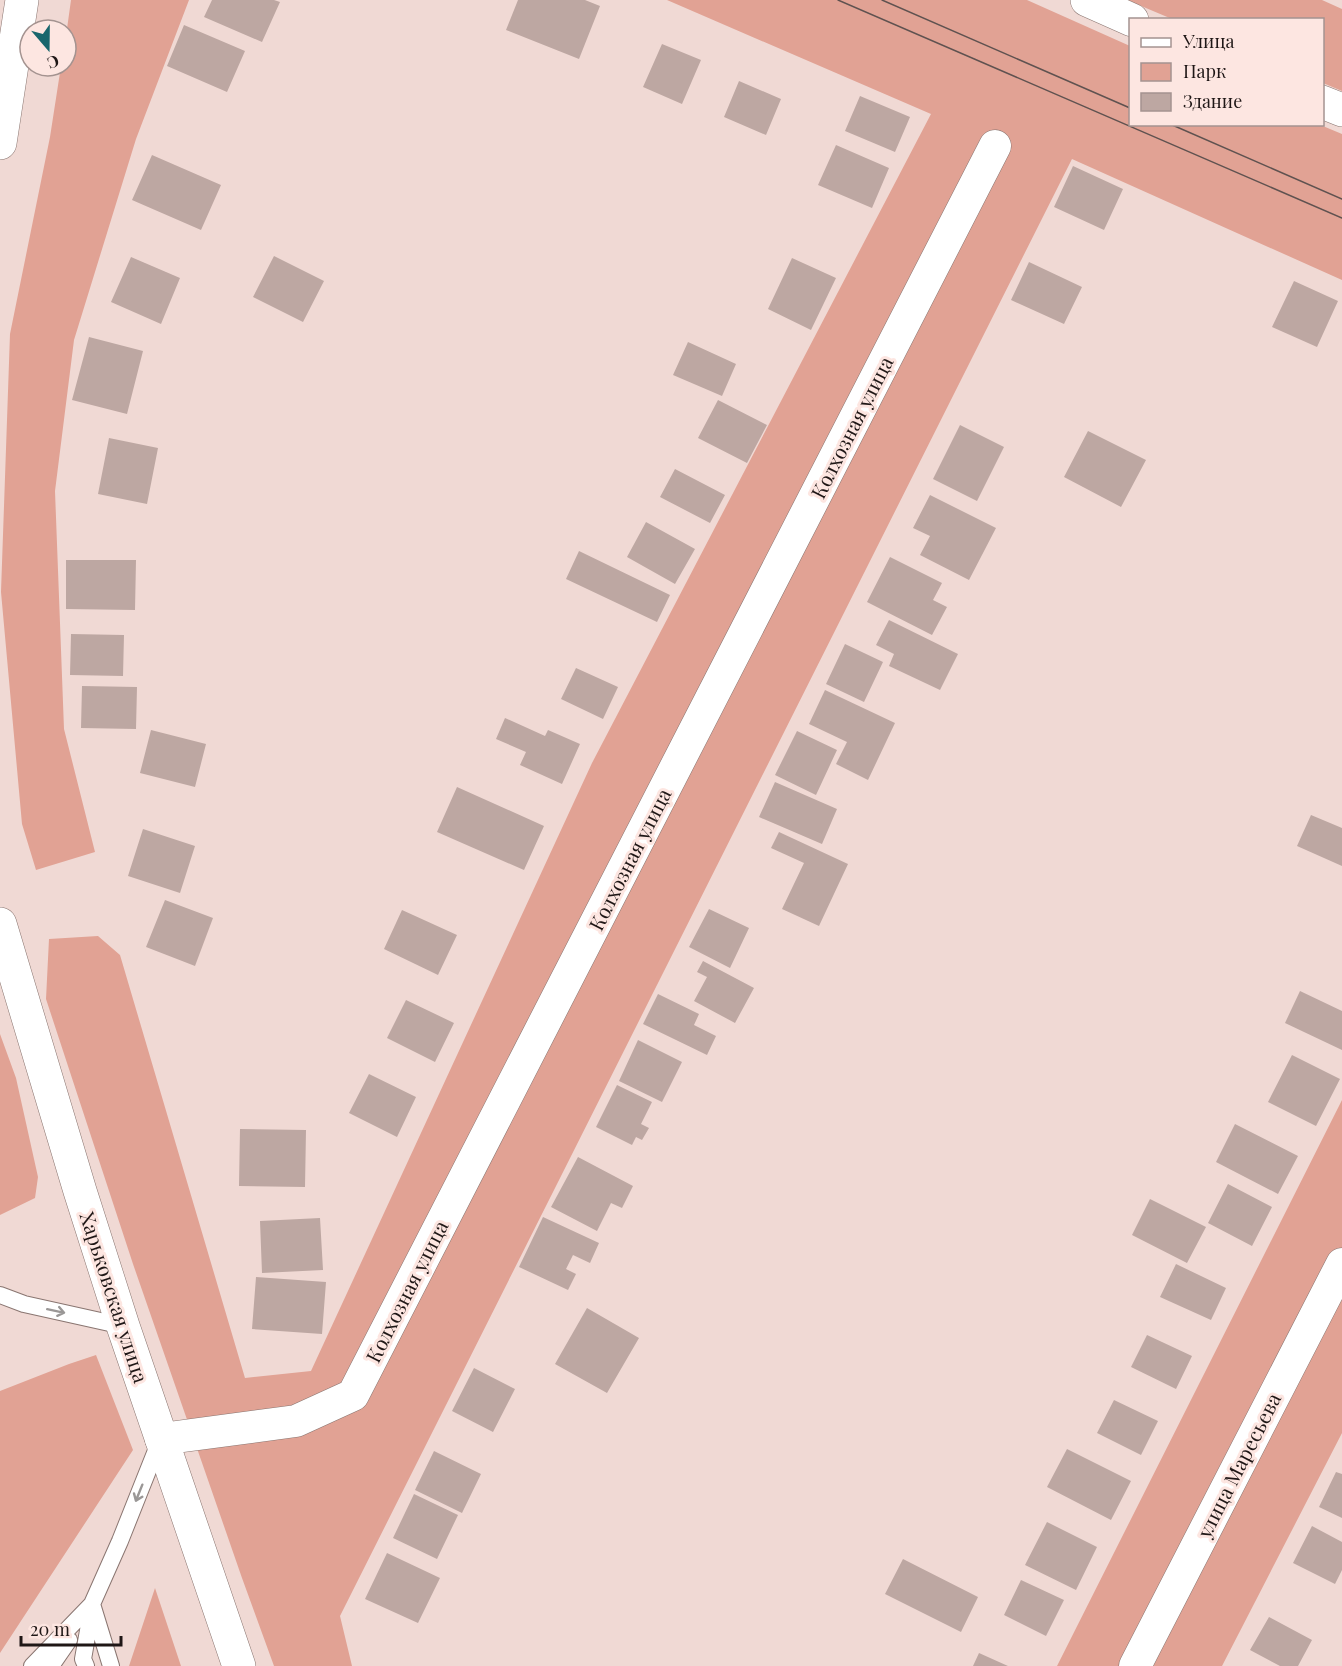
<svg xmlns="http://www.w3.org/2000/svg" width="1342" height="1666" font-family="'Playfair Display',serif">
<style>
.green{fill:#e1a294}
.building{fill:#bda7a2}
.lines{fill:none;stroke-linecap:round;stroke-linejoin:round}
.service-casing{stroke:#897570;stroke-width:18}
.minor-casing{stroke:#897570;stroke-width:33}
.secondary-casing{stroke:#897570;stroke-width:34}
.primary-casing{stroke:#897570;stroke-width:34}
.service{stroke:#fff;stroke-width:16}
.minor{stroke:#fff;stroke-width:32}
.secondary{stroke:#fff;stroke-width:33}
.primary{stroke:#fff;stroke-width:33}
.tram{stroke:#5f5250;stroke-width:1.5}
.oneway{stroke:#9a9796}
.labels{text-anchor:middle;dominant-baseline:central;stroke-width:6;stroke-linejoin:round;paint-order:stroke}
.street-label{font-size:20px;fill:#1f1716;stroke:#fde6e1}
</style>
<rect width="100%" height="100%" fill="#f0d9d4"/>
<!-- green -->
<path class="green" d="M71 0H189L136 139 74 340 55 491 64 729 95 852 36 870 22 824 1 592 10 334 50 137 61 66H66V36Z
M667 0H1027L1130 46V124H1318L1342 134V280L1072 159 340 1616 352 1666H274L242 1578 133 1264 46 999 49 939 98 936 120 955 245 1378 311 1371 592 763 931 114Z
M1127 0H1322L1342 9V91L1323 83 1322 20 1172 19Z
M0 1034 16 1078 38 1177 35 1198 0 1215Z
M1342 1100V1433L1222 1666H1057Z
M96 1355 133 1450 0 1653V1391L69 1364Z
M155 1588 181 1666H129Z"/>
<!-- building -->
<path class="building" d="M212 0H274L280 2 262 42 204 17Z
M518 0H585L600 6 579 59 506 30Z
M184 25 245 51 227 92 167 66Z
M662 44 701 60 682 104 643 87Z
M739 81 781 99 766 135 724 117Z
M860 96 910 117 895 152 845 131Z
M836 145 889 168 872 208 818 185Z
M152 155 221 185 201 230 132 200Z
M1073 166 1123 189 1104 230 1054 207Z
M274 256 324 281 303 322 253 297Z
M131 257 180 278 161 324 111 302Z
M792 258 836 278 811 330 768 309Z
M1029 262 1082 287 1064 324 1011 300Z
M1294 281 1338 301 1317 347 1272 327Z
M89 337 143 351 127 414 72 400Z
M688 342 736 364 722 396 673 375Z
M718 400 767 425 747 463 698 438Z
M960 425 1004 447 977 501 933 479Z
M1088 431 1146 460 1121 507 1064 477Z
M109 438 158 448 147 504 98 494Z
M675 469 725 495 710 523 660 497Z
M930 495 996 528 969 580 920 555 930 536 913 528Z
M646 522 695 549 675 584 627 557Z
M579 551 670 595 657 622 566 579Z
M890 557 942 583 933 600 947 607 932 635 867 602Z
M66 560H136L135 610 66 609Z
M889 620 958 654 940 690 889 666 894 654 876 645Z
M71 634 124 635 123 676 70 675Z
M845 644 883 662 864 702 826 684Z
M576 668 618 687 603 719 561 699Z
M82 686 137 687 136 729 81 728Z
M825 690 895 723 868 780 836 764 847 742 809 724Z
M505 718 545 736 548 730 580 744 562 784 520 765 526 752 496 739Z
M151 730 206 744 195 787 140 773Z
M797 731 837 750 816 795 775 775Z
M775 782 837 809 822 844 759 817Z
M457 787 544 826 524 870 437 832Z
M1311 815 1342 828V866L1297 846Z
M143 829 195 846 180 893 128 876Z
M779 832 848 864 819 926 782 909 804 863 771 848Z
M165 900 213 918 195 966 146 947Z
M709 909 749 928 730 968 689 947Z
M402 910 457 935 438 975 384 949Z
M703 961 754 988 735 1023 694 1001 707 977 697 972Z
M1300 991 1342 1011V1050L1285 1023Z
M658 994 699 1014 694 1025 716 1036 707 1055 643 1024Z
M406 1000 454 1023 435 1062 387 1038Z
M638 1040 682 1062 662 1102 619 1081Z
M1292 1055 1340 1079 1316 1126 1268 1102Z
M369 1074 416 1097 397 1137 349 1113Z
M617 1085 652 1102 641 1124 649 1128 642 1140 636 1137 632 1145 596 1127Z
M1235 1124 1298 1156 1278 1194 1216 1162Z
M240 1129 306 1130 305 1187 239 1186Z
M578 1157 633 1186 622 1208 611 1203 597 1231 551 1207Z
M1228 1184 1272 1207 1252 1246 1208 1223Z
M1150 1199 1206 1227 1187 1263 1132 1235Z
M543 1217 599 1243 590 1263 573 1255 566 1269 576 1274 568 1290 519 1267Z
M320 1218 323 1270 262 1273 260 1221Z
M1176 1264 1226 1288 1211 1320 1160 1297Z
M256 1277 326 1282 322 1334 252 1329Z
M587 1308 639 1338 607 1393 555 1364Z
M1147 1335 1192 1356 1176 1389 1131 1367Z
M474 1368 515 1389 493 1432 452 1411Z
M1114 1400 1158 1421 1141 1455 1097 1433Z
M1067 1449 1131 1481 1111 1520 1047 1487Z
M434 1451 481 1474 462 1513 415 1490Z
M1336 1472 1342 1474V1518L1319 1507Z
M414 1494 458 1515 437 1559 393 1538Z
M1047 1522 1097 1547 1076 1590 1025 1565Z
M1312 1526 1342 1542V1570L1335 1584 1293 1563Z
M387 1553 440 1578 418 1623 365 1599Z
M903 1559 978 1597 961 1632 885 1594Z
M1021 1580 1064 1600 1046 1636 1004 1615Z
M1269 1617 1312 1640 1298 1666H1280L1250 1650Z
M979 1653 1008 1666H973Z"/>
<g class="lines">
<!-- service casing -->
<g class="service-casing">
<path id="service" d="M0 1295 24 1304 123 1326
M32 1666 92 1604
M51 1666 69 1640
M86 1666 83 1659 92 1608
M111 1666 92 1604 120 1541 159 1443"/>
</g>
<!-- minor casing -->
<g class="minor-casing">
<path id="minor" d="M161 1439 296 1421 353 1395 995 146
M1135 1666 1342 1264"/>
</g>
<!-- secondary casing -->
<g class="secondary-casing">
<path id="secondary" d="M1087 0 1132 20
M1322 102 1342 110"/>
</g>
<!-- primary casing -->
<g class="primary-casing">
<path id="primary" d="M0 143 22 0
M0 924 80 1191 123 1326 239 1666"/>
</g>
<!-- service -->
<use href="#service" class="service"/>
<!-- minor -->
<use href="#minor" class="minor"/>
<!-- secondary -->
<use href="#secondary" class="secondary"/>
<!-- primary -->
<use href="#primary" class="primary"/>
<!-- tram -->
<path class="tram" d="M838 0 1342 218
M882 0 1130 108
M1170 124 1342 199"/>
</g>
<!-- one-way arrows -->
<defs><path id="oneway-shaft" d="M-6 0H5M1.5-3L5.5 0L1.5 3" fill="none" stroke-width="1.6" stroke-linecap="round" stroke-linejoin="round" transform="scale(1.5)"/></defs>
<g class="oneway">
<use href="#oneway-shaft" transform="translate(56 1311) rotate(12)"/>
<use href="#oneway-shaft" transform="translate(139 1493) rotate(112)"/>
</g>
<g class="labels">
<!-- street labels -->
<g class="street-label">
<text transform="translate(851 427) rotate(-63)">Колхозная улица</text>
<text transform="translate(629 859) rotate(-63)">Колхозная улица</text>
<text transform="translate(406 1291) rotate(-63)">Колхозная улица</text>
<text transform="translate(115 1297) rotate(72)">Харьковская улица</text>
<text transform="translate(1238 1465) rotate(-63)">улица Маресьева</text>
</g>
</g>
<!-- legend -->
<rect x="1129" y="18" width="195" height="108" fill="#fde6e1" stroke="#a49390" stroke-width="1.5"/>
<rect x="1141" y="38" width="30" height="9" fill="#ffffff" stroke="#a49390" stroke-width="1.5"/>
<text x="1183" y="48" font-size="18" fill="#1f1716">Улица</text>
<rect x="1141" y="63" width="30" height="18" fill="#e1a294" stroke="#a49390" stroke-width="1.5"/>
<text x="1183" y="78" font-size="18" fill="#1f1716">Парк</text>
<rect x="1141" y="93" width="30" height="18" fill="#bda7a2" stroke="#a49390" stroke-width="1.5"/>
<text x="1183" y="108" font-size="18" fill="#1f1716">Здание</text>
<!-- north arrow -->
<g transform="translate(48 48) rotate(160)"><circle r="28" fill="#fde6e1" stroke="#a49390" stroke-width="1.5"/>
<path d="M0-4.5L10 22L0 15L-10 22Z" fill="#19666d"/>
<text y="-9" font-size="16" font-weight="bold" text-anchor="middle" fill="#1f1716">С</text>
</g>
<!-- scale -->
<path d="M21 1636v9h100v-9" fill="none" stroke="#1f1716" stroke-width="3"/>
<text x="30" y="1636" font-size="18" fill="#1f1716" stroke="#fde6e1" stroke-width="4.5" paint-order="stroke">20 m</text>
</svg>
